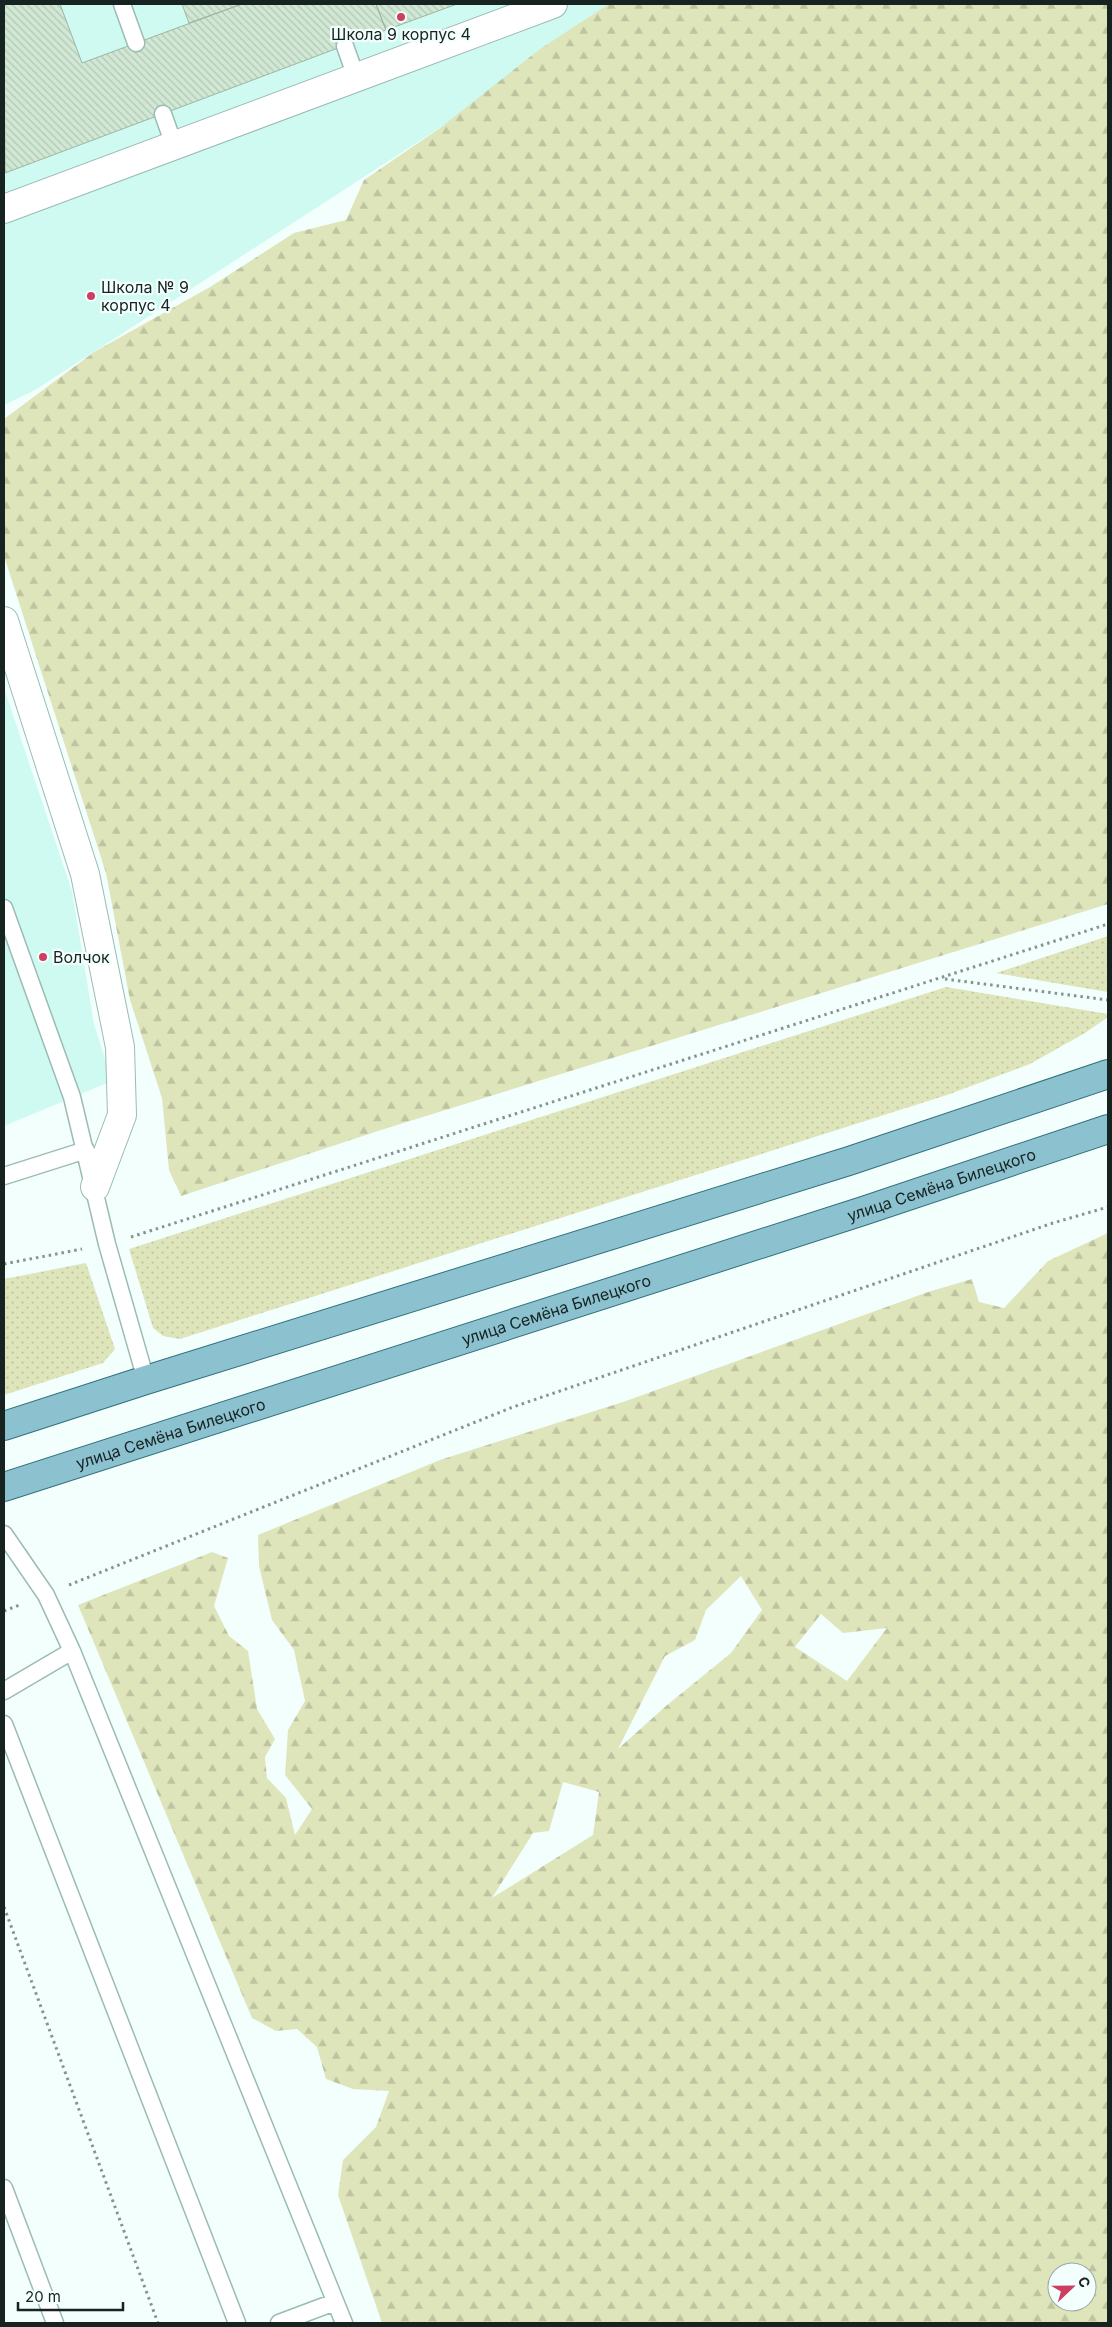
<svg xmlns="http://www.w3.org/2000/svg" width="1112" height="2327" font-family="Inter,sans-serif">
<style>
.built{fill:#cefaf2}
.grass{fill:url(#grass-dots)}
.forest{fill:url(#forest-firs);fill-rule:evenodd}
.building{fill:url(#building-back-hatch);stroke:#9fb5a2}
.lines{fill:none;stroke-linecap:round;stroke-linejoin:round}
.lane-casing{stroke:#9bbbb5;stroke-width:19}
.street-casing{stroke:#9bbbb5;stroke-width:30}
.primary-casing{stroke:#316f7d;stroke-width:30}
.path{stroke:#869390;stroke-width:3;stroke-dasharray:2.5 4;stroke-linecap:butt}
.lane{stroke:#fff;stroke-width:16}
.street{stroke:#fff;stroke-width:28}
.primary{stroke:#8cc1cf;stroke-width:28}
.poi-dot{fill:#ce3e60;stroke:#f2fffc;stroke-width:2}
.labels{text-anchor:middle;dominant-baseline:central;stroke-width:4.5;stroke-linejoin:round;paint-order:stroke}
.poi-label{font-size:16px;fill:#162321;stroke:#f2fffc;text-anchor:start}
.street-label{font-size:16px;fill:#162321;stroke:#f2fffc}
</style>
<defs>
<pattern id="grass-dots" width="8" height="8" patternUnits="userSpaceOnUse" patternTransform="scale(1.25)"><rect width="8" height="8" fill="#dfe5bb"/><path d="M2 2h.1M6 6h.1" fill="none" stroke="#bfc4a0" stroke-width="1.8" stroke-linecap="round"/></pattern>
<pattern id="forest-firs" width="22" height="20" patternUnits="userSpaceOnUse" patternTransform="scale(1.25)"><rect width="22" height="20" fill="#dfe5bb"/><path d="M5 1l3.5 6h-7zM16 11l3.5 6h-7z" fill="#bfc4a0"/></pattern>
<pattern id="building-back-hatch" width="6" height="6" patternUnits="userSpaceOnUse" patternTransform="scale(1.25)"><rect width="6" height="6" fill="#d1e8d4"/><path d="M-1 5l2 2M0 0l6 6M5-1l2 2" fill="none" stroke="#b3c7b6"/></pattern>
</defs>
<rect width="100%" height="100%" fill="#f2fffc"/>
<!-- built -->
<path class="built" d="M4 4H631L35 390 4 405Z
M4 688 72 891 94 1024 112 1081 4 1126Z"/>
<!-- grass -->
<path class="grass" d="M1108 936V992L996 973Z
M946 987 1108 1014V1017L1085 1033 1030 1064 947 1095 180 1339 163 1336 153 1328 129 1249Z
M86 1263 115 1349 103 1363 4 1395V1279Z"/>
<!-- forest -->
<path class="forest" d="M609 4H1108V904L381 1130 181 1196 169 1170 162 1098 130 1000 106 873 4 556V419L94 352 210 287 294 233 346 220 364 180 440 128 540 49Z
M1108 1233V2323H382L338 2195 343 2160 376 2127 389 2091 353 2089 326 2079 317 2047 297 2029 276 2031 252 2018 78 1605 212 1552 228 1558 214 1606 229 1636 248 1651 257 1709 275 1739 265 1757 267 1778 286 1798 295 1835 312 1809 285 1775 288 1730 305 1701 294 1650 272 1620 259 1566 258 1535 440 1460 623 1402 928 1292 972 1279 979 1302 1004 1308 1048 1261ZM741 1576 762 1610 731 1653 666 1706 618 1749 665 1656 695 1640 706 1610ZM821 1614 843 1633 887 1628 847 1681 795 1647ZM563 1782 599 1792 593 1835 492 1898 533 1833 549 1831ZM1057 2272H1087V2302H1057Z"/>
<!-- building -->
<path class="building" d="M4 4H60L82 63 242 4H376L386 30 5 173Z
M182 4H242L189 23Z
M376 4H457L386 30Z"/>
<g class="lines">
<!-- lane casing -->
<g class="lane-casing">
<path id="lane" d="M122 4 136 43
M345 46 356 77
M163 114 174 145
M4 908 72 1097 107 1244 146 1380
M4 1176 86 1150
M4 1534 46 1595 72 1651 344 2323
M4 1691 72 1651
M4 1724 237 2323
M4 2188 55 2323
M279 2323 335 2302"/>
</g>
<!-- street casing -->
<g class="street-casing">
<path id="street" d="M4 209 553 4
M4 621 85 874 120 1047 122 1115 95 1187"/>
</g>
<!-- primary casing -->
<g class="primary-casing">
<g id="primary">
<path d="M4 1426 146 1380 849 1161 1108 1074"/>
<path id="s1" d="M4 1487 863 1211 1108 1129"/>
</g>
</g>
<!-- path -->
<path class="path" d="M945 979 1108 1000
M131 1237 1108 924
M4 1264 82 1249
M69 1585 513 1407 1053 1223 1108 1207
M4 1611 22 1604
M4 1907 158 2323"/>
<!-- lane -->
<use href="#lane" class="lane"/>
<!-- street -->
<use href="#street" class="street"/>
<!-- primary -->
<use href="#primary" class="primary"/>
</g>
<!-- markers -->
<g class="poi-dot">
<circle cx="401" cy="17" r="5"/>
<circle cx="91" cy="296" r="5"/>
<circle cx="43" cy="957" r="5"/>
</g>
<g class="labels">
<!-- poi labels -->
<g class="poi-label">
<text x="401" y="34" text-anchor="middle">Школа 9 корпус 4</text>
<text x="101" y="287">Школа № 9<tspan x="101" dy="18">корпус 4</tspan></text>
<text x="53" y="957">Волчок</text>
</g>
<!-- street labels -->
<g class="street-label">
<text stroke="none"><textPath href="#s1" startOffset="985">улица Семёна Билецкого</textPath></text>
<text stroke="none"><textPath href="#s1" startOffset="580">улица Семёна Билецкого</textPath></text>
<text stroke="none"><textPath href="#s1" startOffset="175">улица Семёна Билецкого</textPath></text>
</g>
</g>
<!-- border -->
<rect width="1112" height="2327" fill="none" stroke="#162321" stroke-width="10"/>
<!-- north arrow -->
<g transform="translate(1072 2287) rotate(68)"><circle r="24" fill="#f2fffc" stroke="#9aa7a4"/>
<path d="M0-4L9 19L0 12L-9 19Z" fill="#ce3e60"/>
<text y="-8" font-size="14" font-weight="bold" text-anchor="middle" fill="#162321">С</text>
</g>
<!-- scale -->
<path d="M18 2302v8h105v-8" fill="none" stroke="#162321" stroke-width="2.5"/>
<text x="25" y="2302" font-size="15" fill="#162321" stroke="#f2fffc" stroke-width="4" paint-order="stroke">20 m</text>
</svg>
